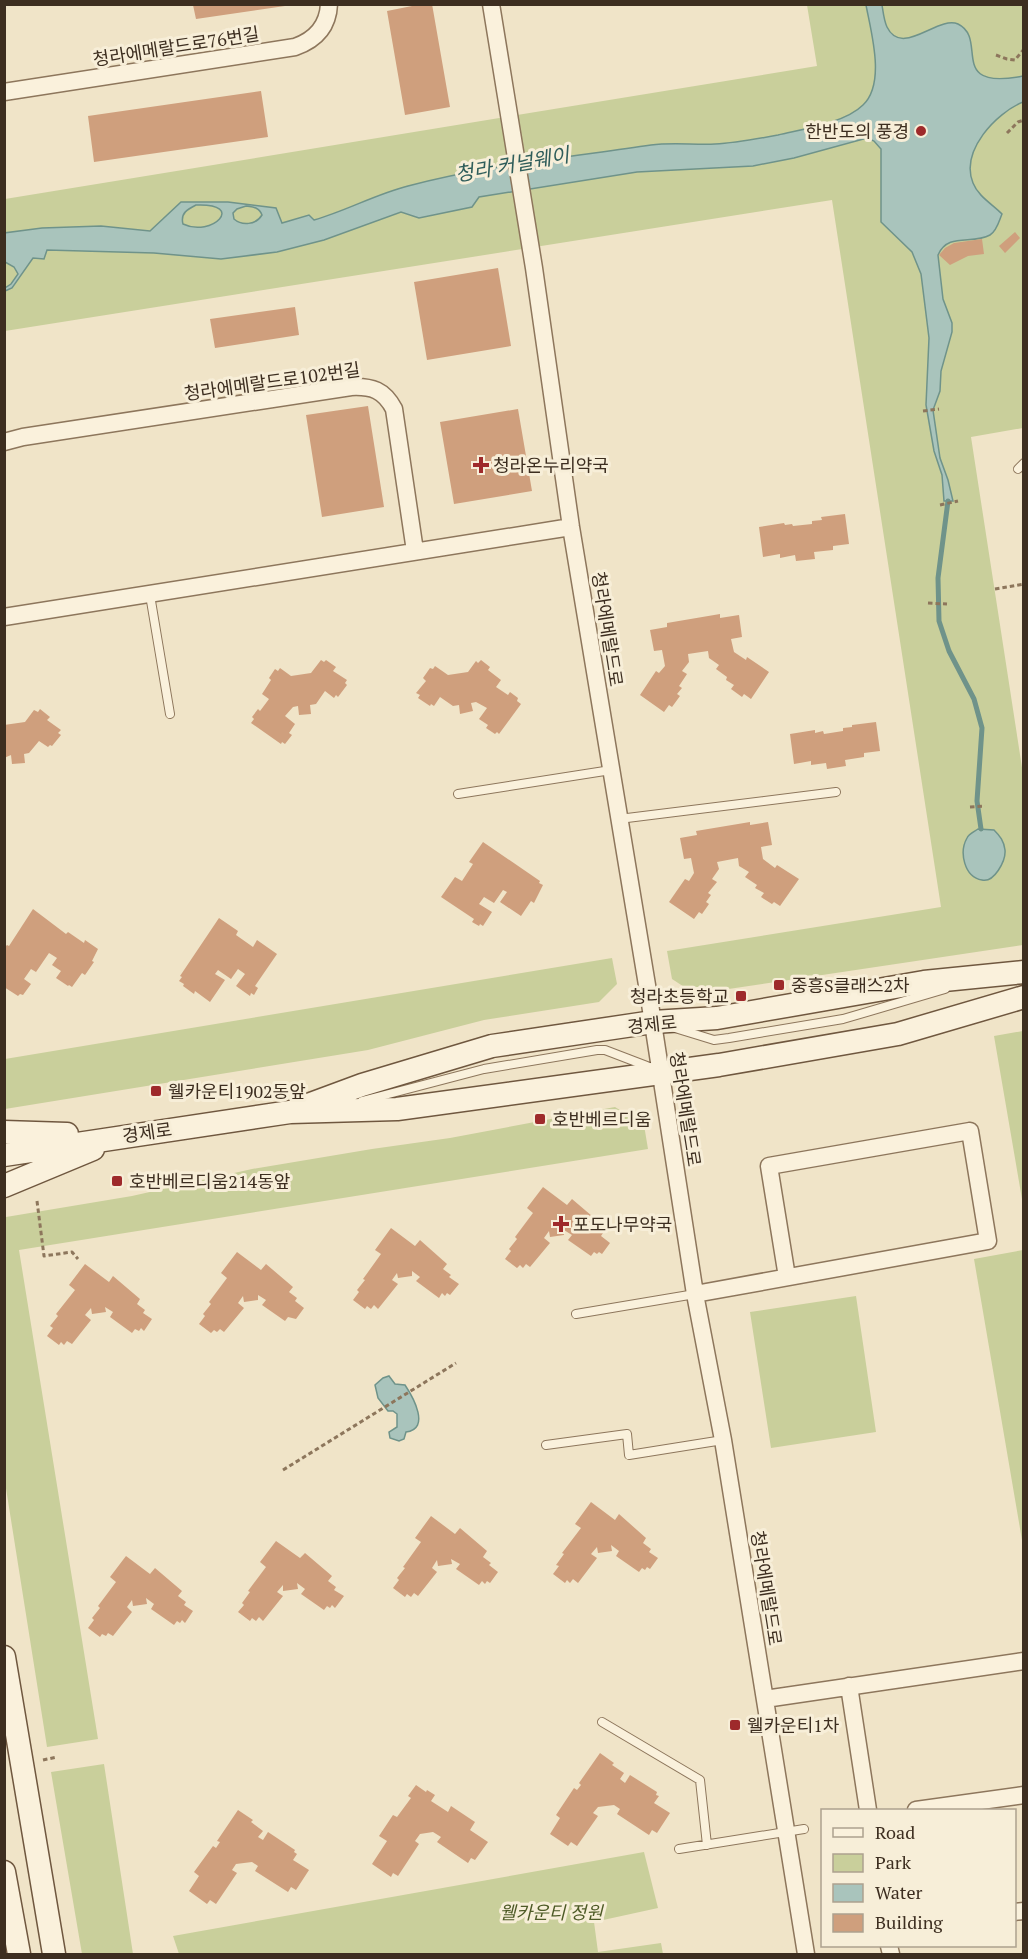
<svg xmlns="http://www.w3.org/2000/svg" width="1028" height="1959" font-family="'PT Serif','Noto Sans KR',serif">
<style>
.green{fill:#c9cf9b}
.water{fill:#a9c4bc;stroke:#6f938a;stroke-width:1.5;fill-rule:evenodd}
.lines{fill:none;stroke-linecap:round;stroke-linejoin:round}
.stream{stroke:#6f938a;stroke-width:5}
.building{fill:#cf9f7d}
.lane-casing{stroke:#8d765c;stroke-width:10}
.street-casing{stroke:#8d765c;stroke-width:19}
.secondary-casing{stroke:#6f573f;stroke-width:25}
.path{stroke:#8d765c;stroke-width:3;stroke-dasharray:4.5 3;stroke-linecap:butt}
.lane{stroke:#faf1dc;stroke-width:8}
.street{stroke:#faf1dc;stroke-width:16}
.secondary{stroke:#faf1dc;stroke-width:22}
.poi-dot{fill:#9e2a2b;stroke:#f7eed8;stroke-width:2}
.labels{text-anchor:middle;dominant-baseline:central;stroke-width:6;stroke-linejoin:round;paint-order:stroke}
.street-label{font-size:18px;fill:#3d2e20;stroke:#f7eed8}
.poi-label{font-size:18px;fill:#3d2e20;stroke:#f7eed8;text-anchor:start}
.park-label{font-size:18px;font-style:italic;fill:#4d5a26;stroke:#f7eed8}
.water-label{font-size:20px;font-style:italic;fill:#2f5d5a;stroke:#f7eed8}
</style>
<rect width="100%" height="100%" fill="#f0e4c8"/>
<!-- green -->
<path class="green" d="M807 5H1023V428L971 437 1023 774V945L695 994 672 979 667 951 941 907 832 200 5 331V199L817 66Z
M612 958 617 984 599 1002 484 1020 368 1050 5 1109V1059Z
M1023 1031H1024L1023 1205 994 1036Z
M615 1107 644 1125 648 1149 19 1250 98 1739 47 1747 5 1482 4 1219 6 1217 132 1196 252 1169 372 1149 450 1138Z
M1023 1250H1024L1023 1546 974 1259Z
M856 1296 876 1432 771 1448 750 1312Z
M104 1764 133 1954H82L51 1772Z
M644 1852 658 1908 594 1922 598 1952 661 1943 663 1954H179L173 1936Z"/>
<!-- water -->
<path class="water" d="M866 5H882C883 11 884 21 887 27 902 58 938 15 958 24 989 39 946 91 1023 76V102C996 113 960 151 973 183 978 196 992 204 1002 214 999 221 997 231 990 235 972 245 948 232 938 255L943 299 952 323V332L941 371 940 391 933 410 940 458 948 480 953 501H944L942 475 934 451 926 405 929 338 921 274 912 252 881 222V149L874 141 867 138 794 158 753 166 637 172 479 197 472 207 419 218 401 212 324 240 277 252 221 259 154 253 47 250 44 259 33 258 12 288 5 291V288L11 284 18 274 14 267 5 262 4 233 42 228 101 226 150 231 181 202H228L276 208 282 223 309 215 314 220C346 211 376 194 408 186 487 165 570 157 651 145 672 142 694 145 715 144 736 143 757 139 778 135 803 129 845 123 863 105 886 83 871 32 866 5ZM196 205C247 203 212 238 183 224 180 213 188 209 196 205ZM246 206C253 207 259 207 262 215 256 225 242 226 234 219L233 213 237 209Z
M978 829 994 830C1000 836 1004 841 1005 850 1006 861 994 883 982 880 964 877 959 852 967 838 969 834 974 832 978 829Z
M389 1376 395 1384 405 1385C413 1397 431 1429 406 1432L404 1439 399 1441 390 1438 389 1432 397 1427V1414L393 1411H388L378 1398 375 1385 383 1378Z"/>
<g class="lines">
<!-- stream -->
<path class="stream" d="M948 501 938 578 939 621 949 651 974 699 982 728 977 801 981 829"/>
</g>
<!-- building -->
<path class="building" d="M422 4H432L450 107 405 115 387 11Z
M193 5H285V6L196 19Z
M261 91 268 137 94 162 88 116Z
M1015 232 1020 238 1005 253 999 246Z
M982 239 984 254 968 256 950 265 939 255 945 248 954 243Z
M498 268 511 346 427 360 414 282Z
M295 307 299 335 215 348 210 319Z
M368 406 384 507 322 517 306 415Z
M518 409 532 491 454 504 440 422Z
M845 514 849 544 833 546V550L814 552 815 559 796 561 795 555 780 558V554L763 557 759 527 784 523 785 525 792 524 793 526 812 524V521L822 520 821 517Z
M720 614V618L739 615 742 637 731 639 734 652 746 660 747 657 769 672 751 699 744 694 742 697 731 689 734 685 726 680 727 677 716 669 719 665 709 658 708 651 688 654 689 662 682 671 687 674 679 686 682 688 677 694 680 696 672 707 669 705 664 712 640 695 656 671 659 673 665 666 662 650 654 651 650 630 667 627V623Z
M321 660 324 662 326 660 336 667 333 671 347 680 345 683 347 685 338 697 336 695 334 698 325 691 316 704 310 705 311 714 299 715 298 706 293 707 285 716 295 724 289 733 292 735 285 744 282 742 281 744 251 723 254 719 252 717 258 709 260 711 269 699 262 694 271 680 269 678 275 669 278 671 280 668 291 676 311 673Z
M481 660 490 667 488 670 501 680 496 687 508 695 510 692 518 698 517 701 521 704 499 734 497 732 495 734 486 728 488 725 479 719 487 708 476 702 471 703 473 711 460 714 459 705 453 706 440 697 434 706 431 704 430 706 418 698 420 695 416 693 426 681 423 678 430 668 433 669 435 666 448 675 468 672 476 661 478 663Z
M40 709 50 717 47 720 61 730 58 733 61 735 52 746 50 745 48 747 39 741 29 753 24 754 25 763 12 764 11 755 4 758V725L25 722 34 710 38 712Z
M876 722 880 751 864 753V757L845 760 846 766 827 769 826 763 811 765V761L794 764 790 734 815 730V733L823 731 824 734 843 731V728L852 727V725Z
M750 822V825L768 822 772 845 761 847 763 859 775 868 777 865 799 879 780 906 774 902 772 904 761 897 764 893 755 888 757 885 745 877 749 872 739 866 738 858 717 862 719 869 712 879 717 882 708 893 711 895 706 902 709 904 702 914 699 912 694 919 669 902 685 879 689 881 694 873 691 858 684 859 680 838 697 835 696 831Z
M483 842 540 881 539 883 543 885 534 903 531 901 521 916 500 902 507 892 503 890 494 903 484 897 479 904 492 912 483 926 480 924 479 926 472 922 474 919 441 897 455 877 462 881 473 864 469 862Z
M33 909 66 934 68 932 84 943 85 940 98 949 92 961 94 962 85 975 82 973 72 987 69 985 68 986 56 978 61 971 52 965 57 958 49 953 36 972 31 969 24 979 31 984 23 995 20 994 18 996 4 987V948L7 945 9 946Z
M219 918 238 931 236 935 253 947 257 940 277 954 255 986 258 988 254 995 251 993 250 996 236 986 245 974 238 969 231 979 218 970 215 974 225 980 210 1002 195 991 194 994 183 986 184 984 179 981 182 977 180 976Z
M543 1187 567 1205 572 1199 599 1222 595 1227 603 1233 601 1236 610 1243 602 1254 599 1252 597 1254 594 1252 591 1256 568 1240 572 1235 564 1230V1235L550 1237 549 1231 544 1238 550 1243 530 1267 526 1264 523 1268 520 1265 517 1268 505 1259 511 1251 509 1249 517 1239 515 1237 533 1213 527 1208Z
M391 1228 415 1246 420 1240 447 1264 443 1269 451 1275 449 1277 459 1284 450 1295 447 1293 445 1296 442 1293 439 1298 416 1281 420 1277 412 1271V1276L398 1278 397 1273 392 1280 398 1284 378 1309 374 1305 371 1309 367 1306 365 1309 353 1300 359 1292 357 1290 365 1280 363 1279 381 1254 375 1250Z
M237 1252 261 1270 266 1264 293 1287 289 1292 297 1298 295 1301 304 1308 296 1319 288 1317 285 1321 262 1305 266 1300 258 1295V1300L244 1302 243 1296 238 1303 244 1308 224 1332 220 1329 217 1332 214 1330 211 1333 199 1324 205 1316 203 1314 211 1304 209 1302 227 1278 221 1273Z
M85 1264 109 1282 113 1276 140 1299 137 1304 145 1310 143 1313 152 1319 144 1331 141 1328 139 1331 135 1329 132 1333 110 1317 113 1312 105 1307 106 1312 92 1314 91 1308 85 1315 91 1320 72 1344 67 1341 64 1345 61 1342 59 1345 47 1336 53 1328 50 1326 58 1316 56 1314 75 1290 69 1285Z
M591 1502 615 1520 619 1514 646 1538 643 1543 651 1549 649 1552 658 1558 650 1569 647 1567 645 1570 642 1568 639 1572 616 1556 619 1551 611 1545 612 1551 598 1553 597 1547 591 1554 597 1558 578 1583 573 1579 570 1583 567 1580 565 1583 553 1574 559 1566 556 1565 564 1554 562 1553 581 1528 575 1524Z
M431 1516 455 1534 460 1528 487 1551 483 1557 491 1563 489 1565 498 1572 490 1583 487 1581 485 1584 482 1581 479 1585 456 1569 460 1564 451 1559 452 1564 438 1566 437 1560 432 1568 437 1572 418 1596 414 1593 411 1597 407 1594 405 1597 393 1588 399 1580 397 1578 405 1568 403 1567 421 1542 415 1538Z
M276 1541 300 1558 305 1553 332 1576 328 1581 336 1587 334 1590 344 1596 335 1608 332 1605 330 1608 327 1606 324 1610 301 1594 305 1589 297 1583 298 1589 283 1591V1585L277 1592 283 1596 263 1621 259 1617 256 1621 252 1618 250 1621 238 1612 244 1605 242 1603 250 1592 248 1591 266 1567 260 1562Z
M126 1556 150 1574 155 1568 182 1591 178 1596 186 1602 184 1605 193 1611 185 1623 182 1620 180 1623 177 1621 174 1625 151 1609 154 1604 146 1598 147 1604 133 1606 132 1600 127 1607 132 1612 113 1636 108 1633 106 1636 102 1634 100 1637 88 1628 94 1620 92 1618 100 1608 98 1606 116 1582 110 1577Z
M600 1753 614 1763 612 1765 624 1773 620 1779 625 1783 630 1775 657 1792 656 1795 659 1796 654 1803 670 1813 657 1833 652 1830 649 1835 617 1814 620 1809 614 1805 598 1807 593 1813 598 1816 577 1846 571 1842 568 1846 550 1834 560 1818 556 1815 574 1788 577 1790 581 1785 579 1783Z
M416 1785 426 1792 427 1790 435 1795 431 1801 448 1812 451 1806 475 1822 470 1830 488 1842 475 1860 471 1858 468 1863 437 1842 441 1837 433 1832 420 1834 415 1841 419 1844 398 1876 393 1873 391 1877 372 1864 387 1841 379 1836 393 1815 397 1817 411 1798 408 1796Z
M238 1810 253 1820 251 1822 263 1831 258 1837 263 1840 268 1832 295 1850 294 1852 297 1854 293 1860 309 1870 296 1890 291 1887 288 1892 255 1871 258 1866 252 1862 236 1864 232 1870 237 1873 216 1904 210 1900 207 1904 189 1891 199 1876 194 1872 213 1846 216 1848 220 1842 217 1841Z"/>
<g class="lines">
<!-- lane casing -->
<g class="lane-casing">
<path id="lane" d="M1018 469 1024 463
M150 595 170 714
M458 794 611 770
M619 819 836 792
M675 1028 714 1040 729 1038 843 1019 945 989
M362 1101 484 1069 597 1050H605L652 1068
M576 1314 695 1294
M546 1445 627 1434 629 1455 723 1440
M602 1722 700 1780 707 1845
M679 1849 804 1829"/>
</g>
<!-- street casing -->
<g class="street-casing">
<path id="street" d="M491 4 534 268 571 527 648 991 695 1294 723 1440 806 1954
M4 92 295 47C315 40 328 27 329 4
M4 442 23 437 351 387C372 386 384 390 394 409L415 551
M4 617 571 527
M695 1294 988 1241 970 1131 769 1166 787 1277
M849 1686 868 1810
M765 1699 1024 1661
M916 1810 1024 1795
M1014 1912 1024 1911
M889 1946 891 1954"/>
</g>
<!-- secondary casing -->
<g class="secondary-casing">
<path id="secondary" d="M308 1105 362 1085 492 1046 653 1022 717 1018 924 982 1024 972
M4 1132 67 1134
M4 1155 290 1112 397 1109 719 1065 898 1034 1024 997
M4 1186 93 1149
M4 1657 54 1954
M4 1872 19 1954"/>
</g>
<!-- path -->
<path class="path" d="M996 55 1007 59 1015 60 1024 49
M1007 133 1018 122 1024 120
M923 411 939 409
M940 505 958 501
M995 589 1024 584
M928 603 947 604
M970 807 985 806
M37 1201 44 1256 72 1252 78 1259
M283 1470 456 1363
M43 1760 57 1757"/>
<!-- lane -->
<use href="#lane" class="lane"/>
<!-- street -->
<use href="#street" class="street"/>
<!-- secondary -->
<use href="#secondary" class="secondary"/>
</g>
<!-- markers -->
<g class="poi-dot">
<circle cx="921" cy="131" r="6"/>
<path d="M478 456h6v6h6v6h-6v6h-6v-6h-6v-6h6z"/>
<rect x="773" y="979" width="12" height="12" rx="3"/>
<rect x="735" y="990" width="12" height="12" rx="3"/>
<rect x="150" y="1085" width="12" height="12" rx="3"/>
<rect x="534" y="1113" width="12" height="12" rx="3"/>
<rect x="111" y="1175" width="12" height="12" rx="3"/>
<path d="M558 1215h6v6h6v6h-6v6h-6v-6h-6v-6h6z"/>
<rect x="729" y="1719" width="12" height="12" rx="3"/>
</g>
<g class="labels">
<!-- street labels -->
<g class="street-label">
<text transform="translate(176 46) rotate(-9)">청라에메랄드로76번길</text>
<text transform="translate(272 381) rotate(-8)">청라에메랄드로102번길</text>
<text transform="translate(608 629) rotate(81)">청라에메랄드로</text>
<text transform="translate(652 1024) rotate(-6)">경제로</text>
<text transform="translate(686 1109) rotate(81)">청라에메랄드로</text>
<text transform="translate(147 1132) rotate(-8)">경제로</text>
<text transform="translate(767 1588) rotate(81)">청라에메랄드로</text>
</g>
<!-- poi labels -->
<g class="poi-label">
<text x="909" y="131" text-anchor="end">한반도의 풍경</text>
<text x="493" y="465">청라온누리약국</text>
<text x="791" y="985">중흥S클래스2차</text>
<text x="729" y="996" text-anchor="end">청라초등학교</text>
<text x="168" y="1091">웰카운티1902동앞</text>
<text x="552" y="1119">호반베르디움</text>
<text x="129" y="1181">호반베르디움214동앞</text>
<text x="573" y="1224">포도나무약국</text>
<text x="747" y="1725">웰카운티1차</text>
</g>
<!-- park labels -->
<g class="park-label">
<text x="551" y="1912">웰카운티 정원</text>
</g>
<!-- water labels -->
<g class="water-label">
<text transform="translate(512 164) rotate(-10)">청라 커널웨이</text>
</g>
</g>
<!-- border -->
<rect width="1028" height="1959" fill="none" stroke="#3d2e20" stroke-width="12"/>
<!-- legend -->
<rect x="821" y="1809" width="195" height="138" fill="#f7eed8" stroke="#ada18e" stroke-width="1.5"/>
<rect x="833" y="1828" width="30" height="9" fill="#faf1dc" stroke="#ada18e" stroke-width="1.5"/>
<text x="875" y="1839" font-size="18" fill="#3d2e20">Road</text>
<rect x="833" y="1854" width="30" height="18" fill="#c9cf9b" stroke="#ada18e" stroke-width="1.5"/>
<text x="875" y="1869" font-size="18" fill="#3d2e20">Park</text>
<rect x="833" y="1884" width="30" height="18" fill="#a9c4bc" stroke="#ada18e" stroke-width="1.5"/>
<text x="875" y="1899" font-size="18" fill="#3d2e20">Water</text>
<rect x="833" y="1914" width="30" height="18" fill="#cf9f7d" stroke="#ada18e" stroke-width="1.5"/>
<text x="875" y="1929" font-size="18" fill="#3d2e20">Building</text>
</svg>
